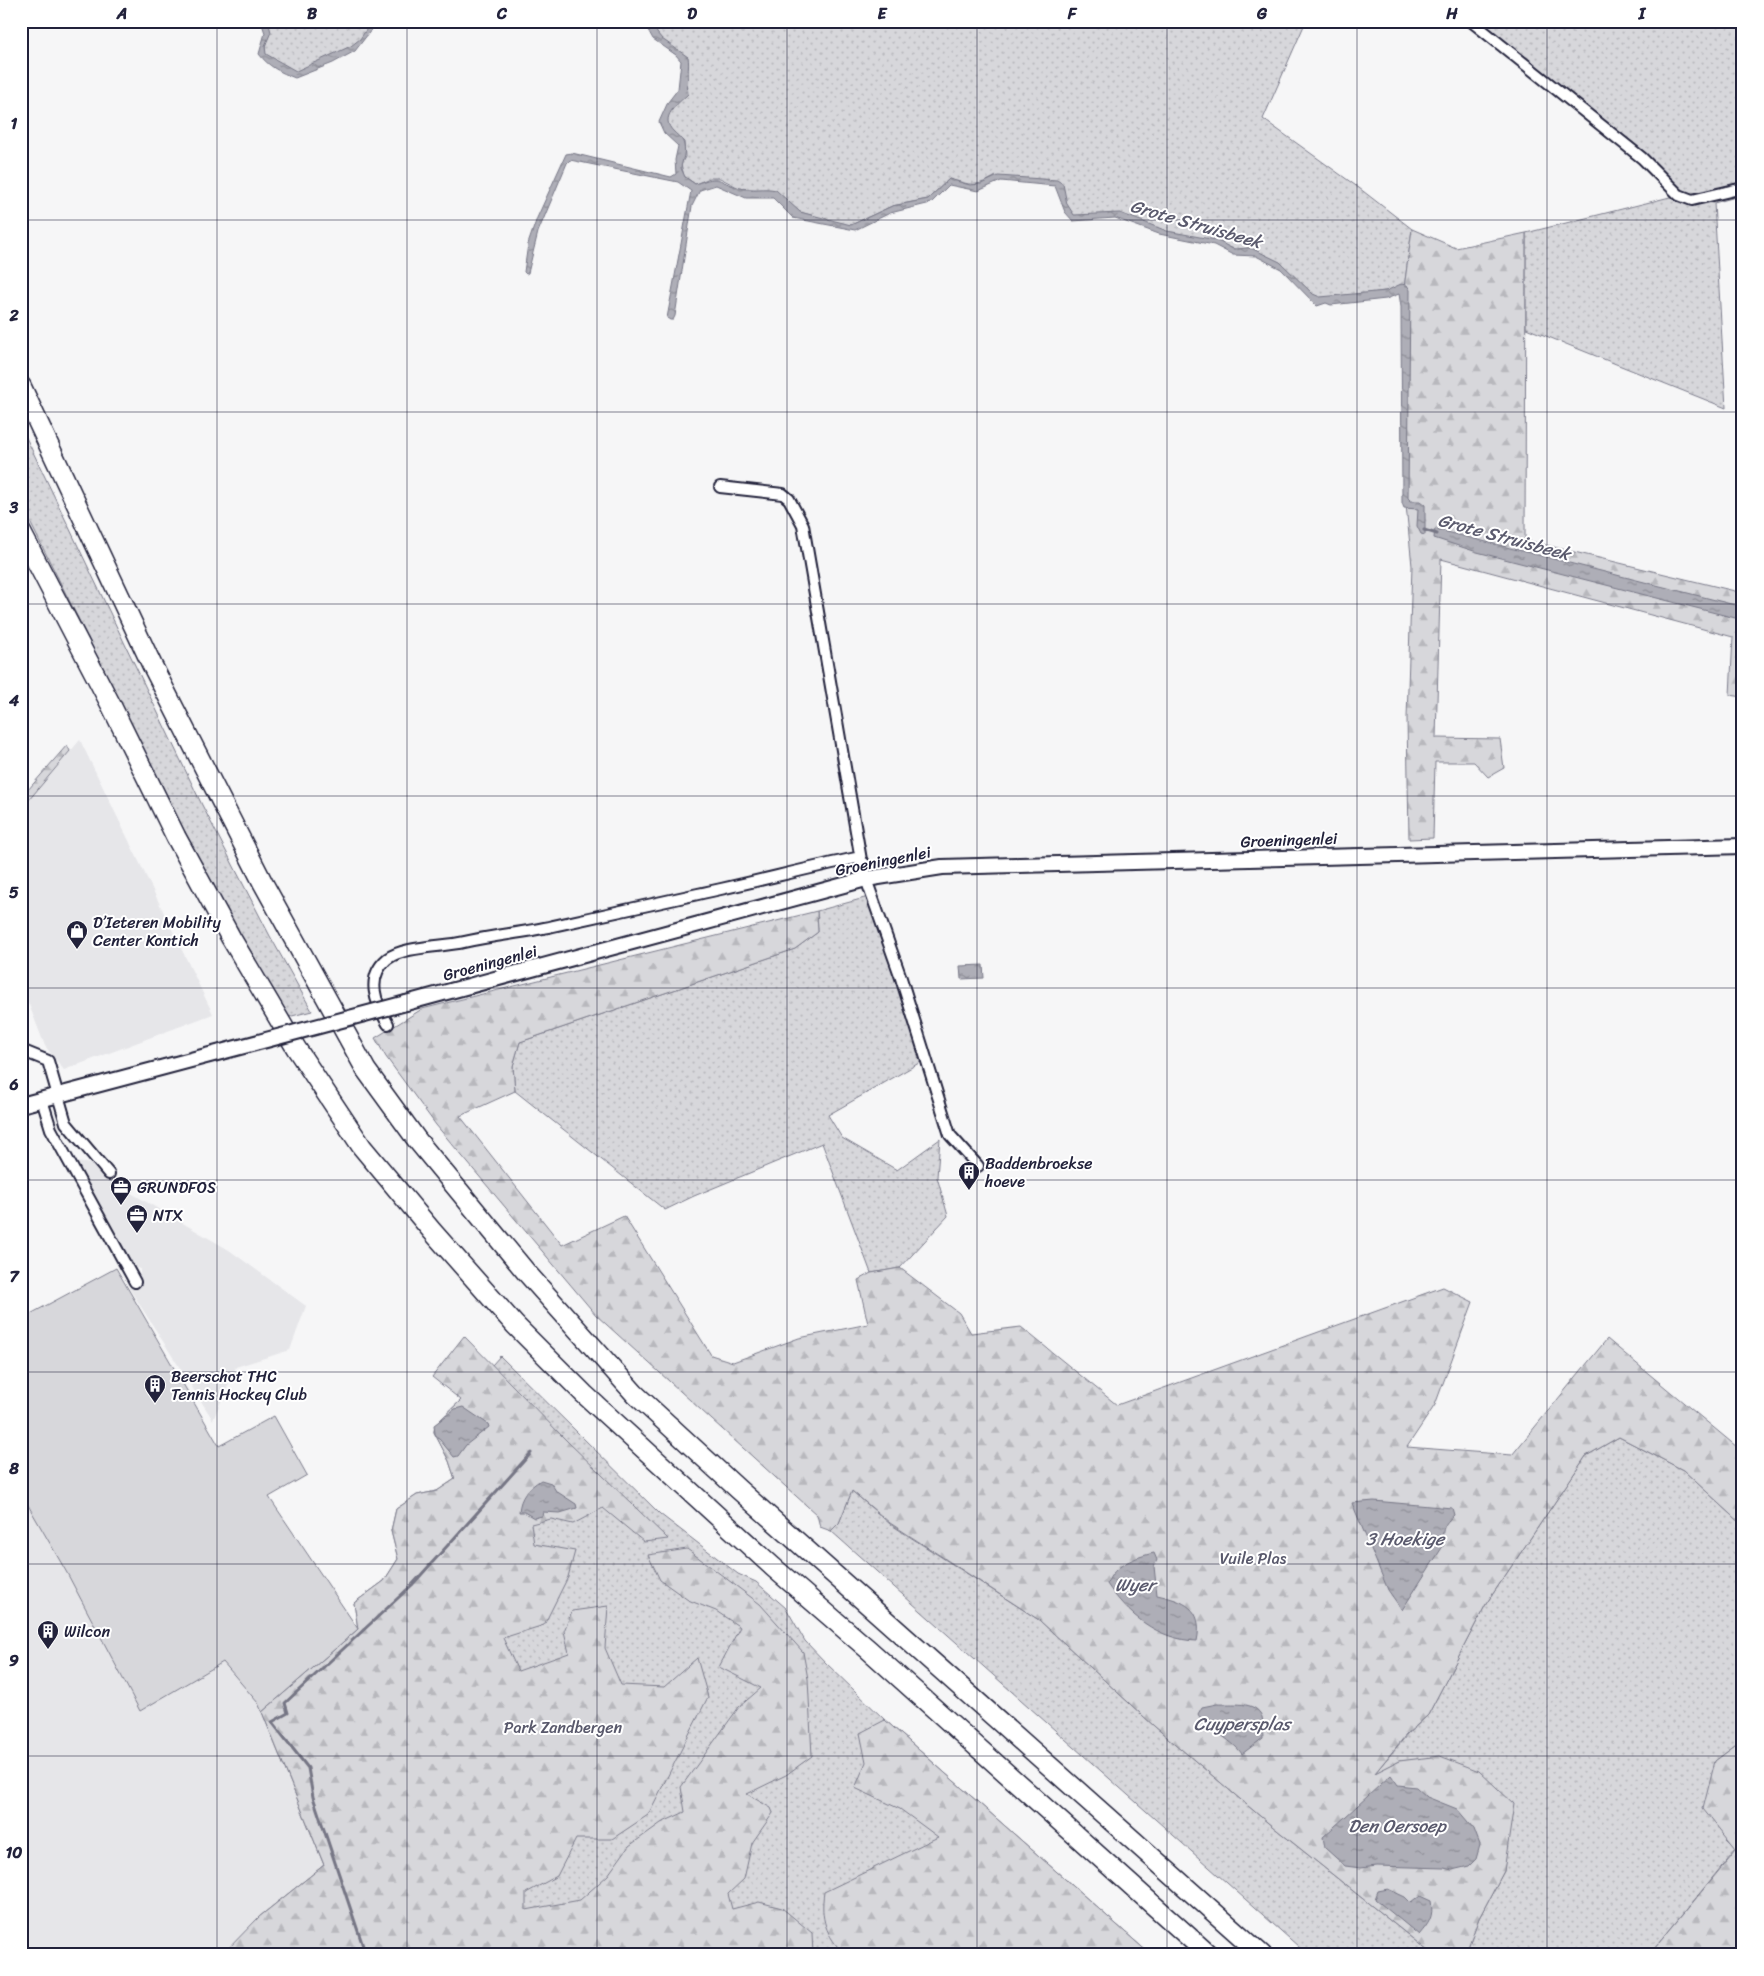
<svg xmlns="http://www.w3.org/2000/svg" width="1764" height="1976" font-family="Sriracha,sans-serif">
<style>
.built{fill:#e6e6e9}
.grass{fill:url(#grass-dots);stroke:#7c7c8b}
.forest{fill:url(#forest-firs);stroke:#7c7c8b}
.garden{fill:#d7d7db;stroke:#7c7c8b}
.water{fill:url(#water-ripples);stroke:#767685}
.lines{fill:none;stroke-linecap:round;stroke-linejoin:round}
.stream{stroke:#767685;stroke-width:3}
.street-casing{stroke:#22223b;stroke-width:14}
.secondary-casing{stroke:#22223b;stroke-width:18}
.highway-casing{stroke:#22223b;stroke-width:22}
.street{stroke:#fff;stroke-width:10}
.secondary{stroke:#fff;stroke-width:14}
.highway{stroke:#fff;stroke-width:19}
.secondary-bridge-casing{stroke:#22223b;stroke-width:18;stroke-linecap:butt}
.secondary-bridge{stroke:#fff;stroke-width:14}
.grid{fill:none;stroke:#22223b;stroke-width:1;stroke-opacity:0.55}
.labels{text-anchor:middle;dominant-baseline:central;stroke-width:4;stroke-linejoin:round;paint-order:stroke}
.street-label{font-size:16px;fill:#22223b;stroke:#fff}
.poi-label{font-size:16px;fill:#22223b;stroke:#fff;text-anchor:start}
.park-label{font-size:16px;fill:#58586b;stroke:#fff}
.water-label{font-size:18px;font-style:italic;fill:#5a5a6d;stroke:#fff}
.neatline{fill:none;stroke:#22223b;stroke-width:2}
.grid-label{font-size:16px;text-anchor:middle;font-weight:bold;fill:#22223b}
</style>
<defs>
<pattern id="grass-dots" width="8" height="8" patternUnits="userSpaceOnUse" patternTransform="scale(1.25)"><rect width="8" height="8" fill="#d7d7db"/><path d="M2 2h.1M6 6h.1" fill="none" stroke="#b8b8bd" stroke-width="1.8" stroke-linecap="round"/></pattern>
<pattern id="forest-firs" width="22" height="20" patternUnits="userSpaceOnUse" patternTransform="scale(1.25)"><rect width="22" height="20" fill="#d7d7db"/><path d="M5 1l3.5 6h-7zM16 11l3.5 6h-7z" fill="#b8b8bd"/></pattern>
<pattern id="water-ripples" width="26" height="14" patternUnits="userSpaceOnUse" patternTransform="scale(1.25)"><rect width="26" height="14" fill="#aeaeb7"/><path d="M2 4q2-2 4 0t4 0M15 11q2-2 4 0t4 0" fill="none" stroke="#8d8d96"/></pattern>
</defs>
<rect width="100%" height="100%" fill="#f6f6f7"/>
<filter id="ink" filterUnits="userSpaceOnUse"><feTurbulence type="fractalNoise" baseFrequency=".02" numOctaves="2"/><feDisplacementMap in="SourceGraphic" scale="10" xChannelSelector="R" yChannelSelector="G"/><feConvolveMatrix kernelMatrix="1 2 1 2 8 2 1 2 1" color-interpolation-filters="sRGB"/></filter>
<g filter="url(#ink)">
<!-- built -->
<path class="built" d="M80 740 213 1014 64 1070 45 1046 21 984V843L28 840 21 822V805L28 801Z
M73 1162 95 1164 103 1174 119 1186 229 1250 306 1306 290 1350 236 1367 213 1420 129 1288 140 1282V1269L130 1265Z
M21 1493 67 1573 140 1711 223 1662 258 1703 262 1712 324 1865 259 1917 222 1955H21Z"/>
<!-- grass -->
<path class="grass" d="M264 21H375L359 44 296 74 264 57 267 34Z
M648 21H1306L1263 119 1359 188 1412 229 1404 288 1319 301 1281 267 1258 254 1242 252 1216 242 1177 236 1116 216H1070L1059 184 998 178 996 176C975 188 972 185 949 179L928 199 892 206 851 225H844L800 212 774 191 739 188 720 178H710L695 184 684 176 681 164 685 157 684 142 664 123 667 114 679 99 685 62 665 46Z
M1471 21H1743V195L1714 203 1726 408 1526 328V233L1678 195Z
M21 427 202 805 270 936 312 1011 288 1017 236 928 186 834 21 504Z
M872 896 926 1059 828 1115 842 1138 897 1170 940 1139 937 1177 948 1216 900 1268 871 1273 822 1143 694 1196 665 1210 515 1091 513 1066 520 1042 795 949 818 932 817 911Z
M500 1356 660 1514 738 1574 756 1582 786 1608 805 1641 826 1663 885 1720 1151 1955H233L259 1917 324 1865 262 1712 358 1629 354 1603 384 1581 398 1559 391 1531 396 1509 417 1495 437 1491 455 1479 449 1461 434 1432 435 1425 461 1400Z
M1619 1437 1683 1470 1743 1525V1740L1715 1761 1727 1840 1736 1849 1649 1955H1465L1479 1918 1504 1871 1506 1849 1411 1760 1399 1761 1374 1774 1407 1735 1428 1715 1486 1604 1586 1456Z
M852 1491 890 1524 1039 1620 1154 1726 1267 1822 1433 1955H1308L831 1531 839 1523Z"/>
<!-- forest -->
<path class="forest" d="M1412 229 1456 248 1526 233 1525 540 1743 593V697L1730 695 1733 637 1441 559 1436 738 1500 739 1504 768 1488 777 1474 762H1435L1433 838 1409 839 1407 718 1412 566 1406 505 1404 288Z
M67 745 70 751 28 801 21 805V798Z
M817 911 818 932 795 949 520 1042 513 1066 515 1091 460 1116 562 1245 624 1216 711 1355 733 1362 799 1338 868 1324 858 1280 871 1273 900 1268 959 1313 971 1333 1021 1327 1117 1405 1443 1287 1473 1302 1435 1405 1407 1447 1512 1455 1607 1339 1743 1452V1525L1683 1470 1619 1437 1586 1456 1486 1604 1428 1715 1406 1735 1375 1773 1399 1761 1440 1756 1479 1771 1514 1804 1504 1871 1479 1918 1465 1955H1433L1267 1822 1154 1726 1039 1620 890 1523 852 1491 839 1523 831 1531 820 1527 817 1515 596 1315 436 1125 386 1057 375 1038 422 1009Z
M464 1336 566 1440 668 1539 644 1542 603 1508 573 1524 551 1519 531 1524 534 1544 575 1551 568 1577 544 1625 503 1638 518 1671 569 1653 564 1631 572 1611 608 1606 605 1648 621 1685 664 1687 697 1658 708 1697 648 1815 612 1839H576L557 1876 526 1893V1910L580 1900 608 1875 629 1846 661 1823 685 1812 681 1787 739 1707 761 1688 719 1667 740 1627 716 1611 688 1600 660 1580 648 1555 687 1549 760 1604 803 1652 808 1679 812 1756 786 1775 747 1794 771 1808 773 1813 752 1843 744 1879 728 1894 732 1909 759 1902 782 1908 812 1933 813 1955H222L259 1917 324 1865 262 1712 358 1629 354 1603 384 1581 398 1559 391 1531 396 1509 417 1495 437 1491 455 1479 449 1461 434 1432 435 1425 461 1400 432 1377Z
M885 1720 1151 1955H866L861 1950 844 1954C826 1935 820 1919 824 1892L938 1837 900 1809 855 1788 866 1762 860 1733Z
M1743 1740V1955H1649L1736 1850 1703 1809 1715 1761Z"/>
<!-- garden -->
<path class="garden" d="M116 1268 219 1446 274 1416 307 1475 269 1497 358 1629 262 1712 258 1703 223 1662 140 1711 67 1573 21 1493V1319Z"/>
<!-- water -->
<path class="water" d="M261 21H268L271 32 265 46 266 54 296 71 351 46 360 39 372 21H378L355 51 333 63 295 78C280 72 269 67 259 54L265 33Z
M643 21H653L657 33 662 39 688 57C690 66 686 82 688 94 678 104 658 117 674 132 678 136 683 139 684 145 686 154 682 160 681 168L685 177 695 184C723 174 715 181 740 188 752 191 764 187 776 190L800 212 851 225 892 206 928 199 949 179 970 185 981 184 998 176 1057 180 1063 184 1067 204 1074 215 1120 213 1167 231 1216 240 1233 249 1251 248 1280 262 1313 294 1320 297 1386 291 1401 284 1407 285 1410 290 1408 498 1411 501H1420L1425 505V535L1421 534 1417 526 1418 509 1404 508 1402 503 1401 307 1399 294 1386 299 1331 305 1326 303 1317 306 1281 269 1256 256 1233 255 1214 245 1159 234 1115 218 1073 221 1065 212 1055 186 1001 181 978 191 949 185 931 203 890 213 855 230 793 218 773 198H746L716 185 700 190 692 206 675 316 673 320H670L667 318 691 191 678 182 570 160 567 163 538 232 528 273 526 274 524 272 528 244 537 218 566 154 572 153 671 177 676 174 675 160 678 146 664 133 659 122 668 102 678 89 681 61 676 55 653 39Z
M1435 529 1743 607V620L1477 552 1434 538Z
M983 965 984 978 961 979 960 966Z
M463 1407 488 1424 489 1427 466 1445 458 1456 454 1457 435 1434 434 1425 455 1409Z
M541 1480 551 1483 556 1491 576 1504 577 1508 560 1513 543 1512 542 1516 534 1518 524 1512H519C520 1497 528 1488 541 1480Z
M1374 1501 1452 1508 1454 1515C1444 1524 1440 1531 1445 1543L1402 1610 1388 1590 1352 1503Z
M1154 1553 1157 1560 1154 1566 1157 1595C1184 1601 1204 1608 1197 1641 1158 1640 1127 1614 1107 1584 1113 1565 1136 1557 1154 1553Z
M1217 1704C1231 1705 1256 1700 1262 1717 1264 1723 1262 1731 1263 1738L1242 1754C1232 1739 1203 1726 1198 1714L1202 1707Z
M1391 1775 1398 1785 1416 1787 1427 1797 1457 1809 1474 1829 1480 1845 1476 1859 1469 1866 1452 1870 1444 1868 1377 1866 1361 1868 1345 1866 1325 1848 1323 1837Z
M1388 1889 1405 1897 1411 1903 1420 1896 1431 1901C1434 1917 1429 1923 1419 1935L1375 1899 1378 1891Z"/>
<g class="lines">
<!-- stream -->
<path class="stream" d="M1424 530 1437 534
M366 1955 313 1797 308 1768 272 1722 288 1713 285 1703 412 1585 531 1453"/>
<!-- street casing -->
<g class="street-casing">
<path id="street" d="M1471 21 1642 158 1679 195 1692 200 1743 188
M720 487 783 494 789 499 803 525 861 860
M388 1024C376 1004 365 978 387 959 403 946 443 947 464 942 494 935 524 933 553 926 601 915 650 905 698 894 751 883 803 869 856 858L864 863 866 879 900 975 950 1135 978 1166
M21 1050 48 1061 66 1123 109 1174
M42 1100 51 1129 135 1282"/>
</g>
<!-- secondary casing -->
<g class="secondary-casing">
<path id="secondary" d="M406 1003 866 879 942 867 1743 846
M21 1105 221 1052"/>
</g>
<!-- highway casing -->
<g class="highway-casing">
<path id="highway" d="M21 386 152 665 263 883 366 1070 417 1140 526 1272 635 1394 738 1489 1262 1955
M21 532 111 705 176 837 231 938 296 1048 362 1147 432 1231 515 1325 584 1394 773 1567 869 1650 1209 1955"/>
</g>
<!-- street -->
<use href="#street" class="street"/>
<!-- secondary -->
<use href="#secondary" class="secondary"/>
<!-- highway -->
<use href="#highway" class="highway"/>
<!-- secondary-bridge casing -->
<g class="secondary-bridge-casing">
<path id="secondary-bridge" d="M221 1052 406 1003"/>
</g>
<!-- secondary-bridge -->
<use href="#secondary-bridge" class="secondary-bridge"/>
</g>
</g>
<!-- grid -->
<path class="grid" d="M217 21V1955M407 21V1955M597 21V1955M787 21V1955M977 21V1955M1167 21V1955M1357 21V1955M1547 21V1955M21 220H1743M21 412H1743M21 604H1743M21 796H1743M21 988H1743M21 1180H1743M21 1372H1743M21 1564H1743M21 1756H1743"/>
<!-- icons -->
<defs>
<g id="shop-pin" transform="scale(1.125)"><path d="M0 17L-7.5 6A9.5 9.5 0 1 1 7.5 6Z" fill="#22223b" stroke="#fff"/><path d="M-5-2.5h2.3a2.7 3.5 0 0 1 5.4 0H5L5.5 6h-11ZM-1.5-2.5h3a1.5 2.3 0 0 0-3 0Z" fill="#fff"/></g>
<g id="building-pin" transform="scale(1.125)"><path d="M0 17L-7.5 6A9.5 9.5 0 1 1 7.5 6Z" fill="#22223b" stroke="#fff"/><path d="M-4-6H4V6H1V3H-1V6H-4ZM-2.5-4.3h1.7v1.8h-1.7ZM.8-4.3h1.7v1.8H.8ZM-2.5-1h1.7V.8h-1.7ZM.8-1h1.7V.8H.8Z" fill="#fff"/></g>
<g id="office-pin" transform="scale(1.125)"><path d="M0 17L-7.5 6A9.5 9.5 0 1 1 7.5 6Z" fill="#22223b" stroke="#fff"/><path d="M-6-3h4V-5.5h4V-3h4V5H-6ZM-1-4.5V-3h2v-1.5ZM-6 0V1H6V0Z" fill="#fff"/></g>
</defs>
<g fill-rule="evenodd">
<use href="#shop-pin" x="77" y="931"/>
<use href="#building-pin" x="969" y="1172"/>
<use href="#office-pin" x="121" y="1187"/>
<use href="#office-pin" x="137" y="1215"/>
<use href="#building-pin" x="155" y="1385"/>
<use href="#building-pin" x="48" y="1631"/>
</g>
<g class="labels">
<!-- street labels -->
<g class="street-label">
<text transform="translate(1289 840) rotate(-2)">Groeningenlei</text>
<text transform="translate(883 861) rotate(-11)">Groeningenlei</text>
<text transform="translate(490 963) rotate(-15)">Groeningenlei</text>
</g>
<!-- poi labels -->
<g class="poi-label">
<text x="93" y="922">D’Ieteren Mobility<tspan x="93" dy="18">Center Kontich</tspan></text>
<text x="985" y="1163">Baddenbroekse<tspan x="985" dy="18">hoeve</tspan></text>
<text x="137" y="1187">GRUNDFOS</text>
<text x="153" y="1215">NTX</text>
<text x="171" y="1376">Beerschot THC<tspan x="171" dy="18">Tennis Hockey Club</tspan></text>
<text x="64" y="1631">Wilcon</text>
</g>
<!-- park labels -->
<g class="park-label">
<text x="1253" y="1558">Vuile Plas</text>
<text x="563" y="1727">Park Zandbergen</text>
</g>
<!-- water labels -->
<g class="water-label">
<text transform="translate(1196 224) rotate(16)">Grote Struisbeek</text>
<text transform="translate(1504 537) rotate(15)">Grote Struisbeek</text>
<text x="1405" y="1539">3 Hoekige</text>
<text x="1135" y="1585">Wyer</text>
<text x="1242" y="1724">Cuypersplas</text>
<text x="1397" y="1826">Den Oersoep</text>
</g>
</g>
<!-- margin -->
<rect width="1764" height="1976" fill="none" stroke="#fff" stroke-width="55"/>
<rect x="28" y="28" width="1708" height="1920" class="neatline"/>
<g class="grid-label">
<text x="122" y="19">A</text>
<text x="312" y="19">B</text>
<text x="502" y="19">C</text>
<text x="692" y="19">D</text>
<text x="882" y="19">E</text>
<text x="1072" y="19">F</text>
<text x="1262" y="19">G</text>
<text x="1452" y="19">H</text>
<text x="1642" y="19">I</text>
<text x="14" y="129">1</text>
<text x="14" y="321">2</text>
<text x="14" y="513">3</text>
<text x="14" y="706">4</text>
<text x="14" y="898">5</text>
<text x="14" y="1090">6</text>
<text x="14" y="1282">7</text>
<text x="14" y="1474">8</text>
<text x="14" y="1666">9</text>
<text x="14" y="1858">10</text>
</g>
</svg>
